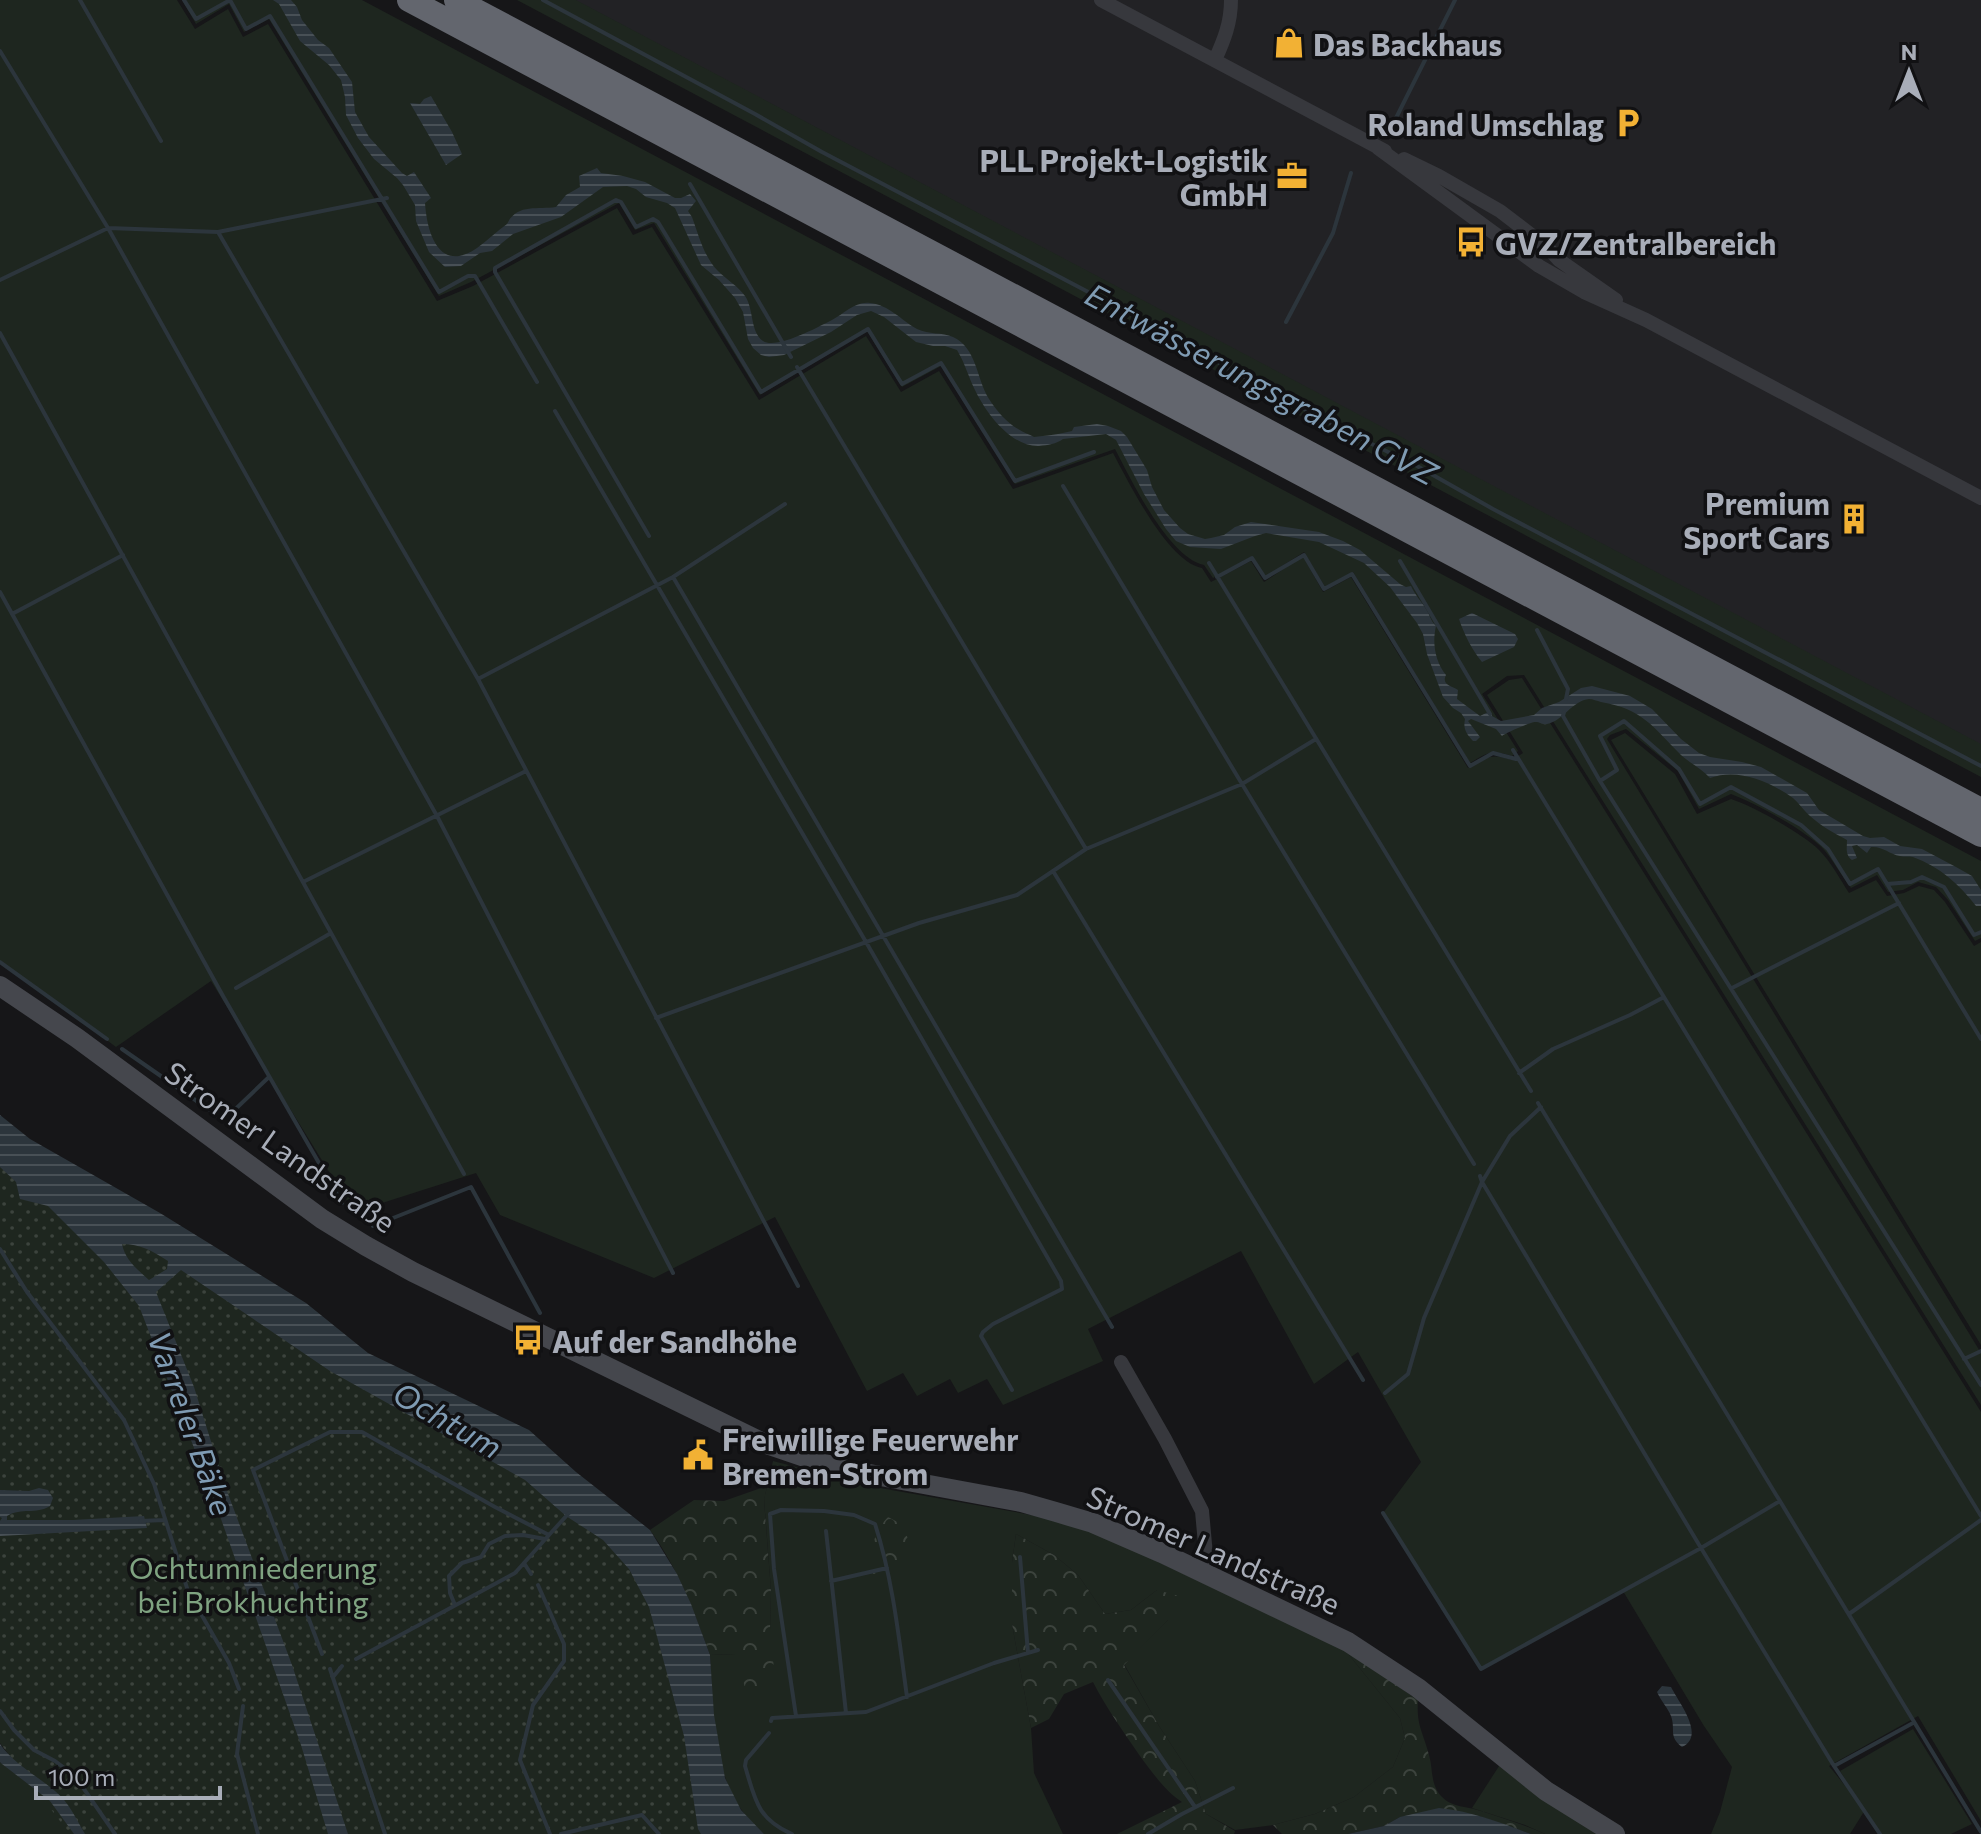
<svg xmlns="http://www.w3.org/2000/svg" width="1981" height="1834" font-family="Commissioner,sans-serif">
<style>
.built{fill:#222225}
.grass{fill:#1e261f}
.forest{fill:url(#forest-crowns)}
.park{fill:url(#park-dots)}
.water{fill:url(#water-rules);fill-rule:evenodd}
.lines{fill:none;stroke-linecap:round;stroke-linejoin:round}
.stream{stroke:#2c353c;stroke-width:4}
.street{stroke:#37383d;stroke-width:14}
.secondary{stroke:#45474d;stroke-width:20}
.highway{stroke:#63666e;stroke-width:24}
.labels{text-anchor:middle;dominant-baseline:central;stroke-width:7;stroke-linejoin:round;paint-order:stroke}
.poi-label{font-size:30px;font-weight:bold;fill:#a8adb8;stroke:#111113;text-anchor:start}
.street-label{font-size:30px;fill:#a8adb8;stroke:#111113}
.park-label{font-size:30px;fill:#7fa381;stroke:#111113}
.water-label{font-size:32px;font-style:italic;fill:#7f9bb3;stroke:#111113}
</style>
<defs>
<pattern id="forest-crowns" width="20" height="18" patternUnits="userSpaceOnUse" patternTransform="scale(2)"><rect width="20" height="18" fill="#1e261f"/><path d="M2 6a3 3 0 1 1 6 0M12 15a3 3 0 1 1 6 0" fill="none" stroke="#3c433d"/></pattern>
<pattern id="park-dots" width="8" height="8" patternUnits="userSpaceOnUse" patternTransform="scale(2)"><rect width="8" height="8" fill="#1e261f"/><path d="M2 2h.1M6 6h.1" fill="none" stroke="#3c433d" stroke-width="1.8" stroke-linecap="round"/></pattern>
<pattern id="water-rules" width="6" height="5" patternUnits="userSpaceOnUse" patternTransform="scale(2)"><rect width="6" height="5" fill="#2c353c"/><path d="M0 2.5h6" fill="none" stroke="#485056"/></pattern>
</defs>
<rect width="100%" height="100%" fill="#161618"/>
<!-- built -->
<path class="built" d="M575 0H1981V745Z"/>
<!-- grass -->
<path class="grass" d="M0 0H177L195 29 228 9 243 37 268 24 437 301 473 286 617 208 633 235 652 227 759 400 866 336 901 392 939 371 1013 489 1113 453C1129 483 1168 562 1202 568L1211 582 1251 561 1264 582 1303 556 1323 592 1351 577 1468 768C1487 757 1491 753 1512 760L1523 753 1487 695 1509 680 1522 678 1981 1412V1821L1918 1716 1829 1766 1864 1809 1840 1771 1913 1729 1972 1824 1951 1834H1881L1865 1810 1850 1834H1711L1720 1812 1732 1767 1704 1726 1623 1591 1481 1669 1383 1513 1421 1462 1358 1352 1314 1384 1241 1251 1088 1329 1103 1361 1003 1405 987 1379 958 1393 950 1379 917 1396 903 1373 867 1391 775 1217 654 1278 500 1215 476 1173 354 1212 211 981 116 1047 0 961Z
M182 0H362L1981 861V938L1975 941 1948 900 1936 887 1918 882 1903 890 1888 892 1877 875 1851 888C1842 876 1834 862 1825 851 1809 832 1755 803 1731 794L1699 809 1678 771 1626 729 1610 735 1607 739 1981 1353V1405L1524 675 1507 676 1482 694 1518 751 1512 756C1491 749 1487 753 1470 763L1353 572 1325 587 1304 552 1265 577 1252 556 1213 578 1204 565C1169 558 1131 480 1115 449L1015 484 941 366 902 387 867 331 760 395 654 223 635 230 619 203 471 282 439 296 269 19 244 32 229 4 196 24Z
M517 0H576L1981 744V777Z
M1625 733 1675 774 1697 814 1731 799C1753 806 1803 834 1819 850 1831 862 1840 879 1849 893L1876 880 1887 896 1904 893 1919 886 1934 890 1945 902 1974 946 1981 942V1345L1611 740Z
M773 1461 869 1486 1037 1516 1085 1527 1346 1651 1400 1718 1405 1738 1393 1767 1354 1797 1315 1814 1273 1825 1235 1830 1206 1814 1195 1781 1159 1726 1124 1664 1168 1620 1157 1590 1131 1610 1105 1614 1078 1575 1054 1555 1016 1534 1012 1563V1624L1031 1728 1034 1773 1063 1834H764C757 1827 749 1820 743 1812 712 1772 713 1703 710 1655L735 1654 770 1629 771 1591 764 1499Z
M0 1762 50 1801 74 1834H0Z
M1501 1763 1604 1834H1545L1525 1825 1472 1808Z"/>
<!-- forest -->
<path class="forest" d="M767 1486 764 1500 771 1591 770 1629 775 1679 760 1696 747 1694 735 1654 710 1655C694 1611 678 1568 650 1530L694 1500 724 1501Z
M888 1517 903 1525 910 1545 901 1567 885 1584 882 1573 873 1574C871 1551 871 1535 888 1517Z
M1016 1534 1054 1555 1078 1575 1105 1614 1131 1610 1157 1590 1182 1597 1168 1620 1124 1665 1159 1726 1195 1781 1206 1814 1235 1831 1234 1834H1117L1182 1802C1165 1791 1152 1772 1140 1756 1123 1731 1107 1709 1093 1682L1064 1694 1049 1719 1031 1728 1012 1624V1563Z
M1346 1651 1418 1700C1416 1725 1423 1732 1429 1755 1433 1768 1430 1784 1441 1796 1452 1808 1467 1806 1481 1811 1503 1818 1524 1825 1545 1834H1531L1479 1816 1400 1817 1384 1826 1348 1834H1282L1273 1825 1315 1814 1354 1797 1393 1767 1405 1738 1400 1718Z"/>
<!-- park -->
<path class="park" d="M0 1129 649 1551 716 1781 743 1834H70L0 1743Z"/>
<!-- water -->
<path class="water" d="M273 0H291L297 7 302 20 318 40 329 48 352 82 355 112 369 137 402 173 407 176 414 172 431 198 425 203C427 233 439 274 477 248 487 241 497 231 507 224 517 203 538 210 556 207L566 195 580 187 579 176 597 168 601 173 623 176 645 182 675 198H681L690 194 696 201 688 211 692 217C699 236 704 257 718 271 727 280 738 286 745 296 754 309 750 332 763 341 776 350 818 327 832 320 844 314 855 301 870 303 889 305 901 320 917 329 929 335 942 332 953 337 977 348 976 378 989 399 996 410 1007 423 1018 429 1024 433 1029 434 1034 437 1045 436 1061 434 1072 431L1074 427 1097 424 1108 426 1121 431 1127 437 1147 470 1152 487 1164 510 1180 528 1188 534 1205 539 1211 538 1224 535 1235 527 1251 522 1319 532 1343 541 1360 550 1400 584 1406 587 1411 586C1415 595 1421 601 1426 609 1430 615 1430 620 1436 626 1432 643 1435 661 1446 675 1441 685 1452 686 1458 690L1457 699 1480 716 1490 711 1492 716 1501 721 1534 715 1542 708 1559 702 1581 688 1592 686 1630 696 1652 709 1681 739 1699 753 1710 757 1742 762 1761 767 1807 793 1819 810 1863 836 1870 838 1884 837 1900 846 1922 849 1956 867 1972 876 1981 890V906H1976C1959 884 1940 867 1913 857 1909 856 1904 857 1900 856 1889 854 1883 846 1871 847L1867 853 1857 845 1852 846 1857 858 1852 860C1845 855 1847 848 1847 840 1834 833 1821 826 1810 816 1804 811 1799 803 1793 798 1769 781 1738 768 1710 778 1701 768 1691 764 1681 755 1653 727 1643 709 1601 702 1597 701 1593 699 1589 699 1573 700 1563 721 1547 724 1540 725 1542 722 1535 722 1531 722 1505 733 1502 736L1496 729 1471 719 1468 721 1480 737 1476 741H1473C1466 733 1463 729 1465 719L1461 713 1453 708 1443 697 1427 654 1423 634 1417 623 1390 587 1364 563 1319 542 1266 533 1255 536 1221 549 1190 547 1176 541 1166 529 1144 494 1116 440 1106 434 1063 439C1056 444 1048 445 1039 446 1011 447 986 413 975 390 968 376 965 363 957 350L945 346H933L916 342 884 317 871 311 857 315 831 332 784 355 769 357 761 355 753 348 748 339 743 312 735 298 719 280 701 265 675 208 667 203 646 197 636 189 627 186 603 187 561 217 513 234 492 251 480 253 461 266 445 267 429 252 416 221 415 205 403 185 397 178 374 159 358 138 346 115 345 97 341 80 329 65 300 41 279 4Z
M431 96 452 132 462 154 446 165 410 103 420 104 424 99Z
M1472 613 1515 634 1518 639 1514 647 1482 662C1472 650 1464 634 1459 619Z
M0 1115 30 1139 160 1213 306 1303 368 1353 529 1430 576 1472 650 1530 677 1574 691 1604 710 1655 714 1715 725 1778 741 1810 764 1834H701L698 1829 684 1736 649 1607 629 1569 603 1540 566 1516 525 1480 330 1371 181 1270 156 1292 194 1387 224 1483 292 1665 348 1834H328L301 1745 215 1502 139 1306 104 1262 48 1206 20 1199 16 1182 0 1167ZM122 1244C140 1244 153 1251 168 1261L167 1269 149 1280C137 1269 125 1260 122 1244Z
M39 1488 48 1490 53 1498 50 1506C35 1515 22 1507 7 1516V1520H73L144 1516 147 1528 0 1536V1521L2 1518 0 1517V1490L29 1491Z
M1662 1686 1671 1687C1679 1703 1706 1736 1682 1747 1668 1736 1676 1730 1671 1716 1668 1708 1661 1701 1657 1692Z
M0 1744C15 1765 36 1775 55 1791 69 1802 76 1819 85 1834H74L50 1801 2 1764 0 1762Z
M1439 1808C1472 1811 1501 1823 1531 1834H1348L1384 1826 1400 1817Z"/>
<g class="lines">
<!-- stream -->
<path class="stream" d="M80 0 161 141
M184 0 196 19 230 0
M230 0 246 29 270 16 439 292 468 276H475L537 382
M543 0 755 114 822 152 1132 315 1178 342 1195 344 1223 366 1345 431 1417 466 1493 509 1981 766
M0 51 108 228 437 816 673 1273
M1394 122 1455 0
M690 184 791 357
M218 232 478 679 798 1286
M0 280 108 228 218 232 387 198
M1286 322 1333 233 1351 173
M0 333 464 1174
M797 367 1086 849
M555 411 866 942 1061 1281 1062 1289 993 1324 983 1332 981 1336 1012 1390
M1063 486 1242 784 1474 1164
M649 536 495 272V268L616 200 621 202 636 227 653 219 658 222 761 392 868 329 902 384 941 363 1015 481 1094 452
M1400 561 1490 714
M1209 563 1531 1091
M673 577 1112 1327
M1217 577 1252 558 1265 578 1304 555 1324 589 1352 574 1470 766 1493 753 1516 759
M0 592 223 996 342 1203
M12 614 123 555
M1537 630 1568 689 1566 699
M478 679 673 577 785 504
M1564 712 1563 716 1600 781 1981 1385
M1513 750 1981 1516
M1600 781 1617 770 1600 736 1624 721 1679 769 1700 804 1731 787 1801 825 1828 849 1850 884 1878 869 1981 1039
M1053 871 1363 1380
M303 882 526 771
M1887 884 1911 882 1922 877 1944 887 1974 935 1981 932
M0 962 107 1039
M236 988 331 933
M1732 988 1899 903
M656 1018 919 923 1017 895 1086 849 1242 784 1316 739
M122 1049 224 1120 269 1077
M1519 1073 1553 1049 1630 1015 1664 997
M1538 1103 1981 1832
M1480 1176 1482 1182 1701 1548 1834 1766 1880 1834
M373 1226 471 1187 540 1313
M0 1249 27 1292 124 1420 154 1484 188 1591 229 1663 239 1689
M1964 1359 1981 1351
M1385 1393 1408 1374 1424 1318 1482 1182 1510 1136 1541 1107
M1383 1513 1481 1669 1701 1548 1780 1501
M140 1521 165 1520
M826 1531 846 1713
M1020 1557 1028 1653
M524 1563 531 1574
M831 1581 887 1568
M538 1585 564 1644V1661L533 1705 520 1760 550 1834
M455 1605 450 1593 449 1576 462 1563 481 1557 489 1544 505 1536 523 1535 545 1539
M1849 1614 1981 1520
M322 1654 253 1470 330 1432H362L495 1507 549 1535 569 1513
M356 1659 515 1573 549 1535
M330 1669 385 1834
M333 1677 342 1666
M1108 1680 1195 1807
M243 1706 237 1754 258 1834
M0 1711 14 1730 34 1750 55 1761 75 1776 115 1834
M796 1716 774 1569 770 1514 781 1510 824 1511 854 1515 875 1524C893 1580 899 1639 907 1697
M771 1721 772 1718 866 1712 994 1663 1038 1650
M769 1733 746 1760 745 1766C755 1799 757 1819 792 1834
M1834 1766 1913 1723
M561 1834 642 1815 659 1834
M1148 1834 1182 1814 1233 1788"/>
<!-- street -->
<path class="street" d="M1101 0 1385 151
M1215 60C1224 40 1231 23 1231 0
M1378 148 1539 266 1584 292 1646 320 1981 498
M1404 159 1439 176 1500 211 1547 247 1559 260 1616 300
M1121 1362 1165 1439 1202 1511 1206 1555 1199 1570"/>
<!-- secondary -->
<path class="secondary" d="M0 986 77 1038 322 1219 366 1246 413 1272 761 1442 837 1468 1021 1502 1056 1512 1093 1523 1162 1553 1348 1642 1418 1688 1546 1791 1615 1834"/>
<!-- highway -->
<path class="highway" d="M409 0 1981 835
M456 0 1981 810"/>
</g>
<!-- icons -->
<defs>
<g id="shop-bare" transform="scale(2.4)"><path d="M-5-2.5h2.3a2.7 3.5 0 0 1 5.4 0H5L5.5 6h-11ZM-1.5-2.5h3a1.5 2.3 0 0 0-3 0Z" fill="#f2b134" stroke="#111113" stroke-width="2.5" paint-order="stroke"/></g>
<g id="parking-bare" transform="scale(2.4)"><path d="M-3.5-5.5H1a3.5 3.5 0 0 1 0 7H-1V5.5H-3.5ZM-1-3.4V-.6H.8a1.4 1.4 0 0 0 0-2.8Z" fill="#f2b134" stroke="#111113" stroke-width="2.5" paint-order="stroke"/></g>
<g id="office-bare" transform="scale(2.4)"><path d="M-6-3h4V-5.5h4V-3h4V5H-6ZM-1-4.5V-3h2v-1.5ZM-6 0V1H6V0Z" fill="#f2b134" stroke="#111113" stroke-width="2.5" paint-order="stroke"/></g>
<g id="bus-bare" transform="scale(2.4)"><path d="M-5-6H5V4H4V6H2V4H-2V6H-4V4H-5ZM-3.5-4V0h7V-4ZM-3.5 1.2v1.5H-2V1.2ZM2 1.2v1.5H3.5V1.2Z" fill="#f2b134" stroke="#111113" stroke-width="2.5" paint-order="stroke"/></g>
<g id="building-bare" transform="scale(2.4)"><path d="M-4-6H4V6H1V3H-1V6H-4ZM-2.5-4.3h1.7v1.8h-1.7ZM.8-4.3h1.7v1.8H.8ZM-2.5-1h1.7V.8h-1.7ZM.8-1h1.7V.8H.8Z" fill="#f2b134" stroke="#111113" stroke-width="2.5" paint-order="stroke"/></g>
<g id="civic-bare" transform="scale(2.4)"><path d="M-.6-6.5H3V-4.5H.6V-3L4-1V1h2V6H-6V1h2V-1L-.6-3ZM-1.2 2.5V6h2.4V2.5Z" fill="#f2b134" stroke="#111113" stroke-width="2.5" paint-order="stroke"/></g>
</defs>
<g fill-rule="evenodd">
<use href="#shop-bare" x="1289" y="43"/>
<use href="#parking-bare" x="1628" y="123"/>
<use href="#office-bare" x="1292" y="176"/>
<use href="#bus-bare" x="1471" y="242"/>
<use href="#building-bare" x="1854" y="519"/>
<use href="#bus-bare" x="528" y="1340"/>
<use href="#civic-bare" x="698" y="1455"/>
</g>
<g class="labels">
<!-- poi labels -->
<g class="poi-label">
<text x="1313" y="43">Das Backhaus</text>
<text x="1604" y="123" text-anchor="end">Roland Umschlag</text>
<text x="1268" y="159" text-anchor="end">PLL Projekt-Logistik<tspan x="1268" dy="34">GmbH</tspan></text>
<text x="1495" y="242">GVZ/Zentralbereich</text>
<text x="1830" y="502" text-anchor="end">Premium<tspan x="1830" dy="34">Sport Cars</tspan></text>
<text x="552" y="1340">Auf der Sandhöhe</text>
<text x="722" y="1438">Freiwillige Feuerwehr<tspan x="722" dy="34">Bremen-Strom</tspan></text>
</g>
<!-- street labels -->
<g class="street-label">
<text transform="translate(281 1146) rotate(35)">Stromer Landstraße</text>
<text transform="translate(1214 1549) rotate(24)">Stromer Landstraße</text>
</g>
<!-- park labels -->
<g class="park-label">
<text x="253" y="1566">Ochtumniederung<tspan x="253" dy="34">bei Brokhuchting</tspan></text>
</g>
<!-- water labels -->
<g class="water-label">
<text transform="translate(1262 383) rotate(28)">Entwässerungsgraben GVZ</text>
<text transform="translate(448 1419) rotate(30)">Ochtum</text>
<text transform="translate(192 1423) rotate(70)">Varreler Bäke</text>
</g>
</g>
<!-- north arrow -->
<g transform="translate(1909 72)" stroke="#111113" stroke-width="6" paint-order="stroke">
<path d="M0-6L14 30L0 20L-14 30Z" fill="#a8adb8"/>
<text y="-12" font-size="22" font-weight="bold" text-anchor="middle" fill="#a8adb8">N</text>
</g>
<!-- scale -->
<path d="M36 1786v12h184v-12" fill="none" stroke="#a8adb8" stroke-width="4"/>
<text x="48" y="1786" font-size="24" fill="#a8adb8" stroke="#111113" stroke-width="6" paint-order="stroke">100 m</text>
</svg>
